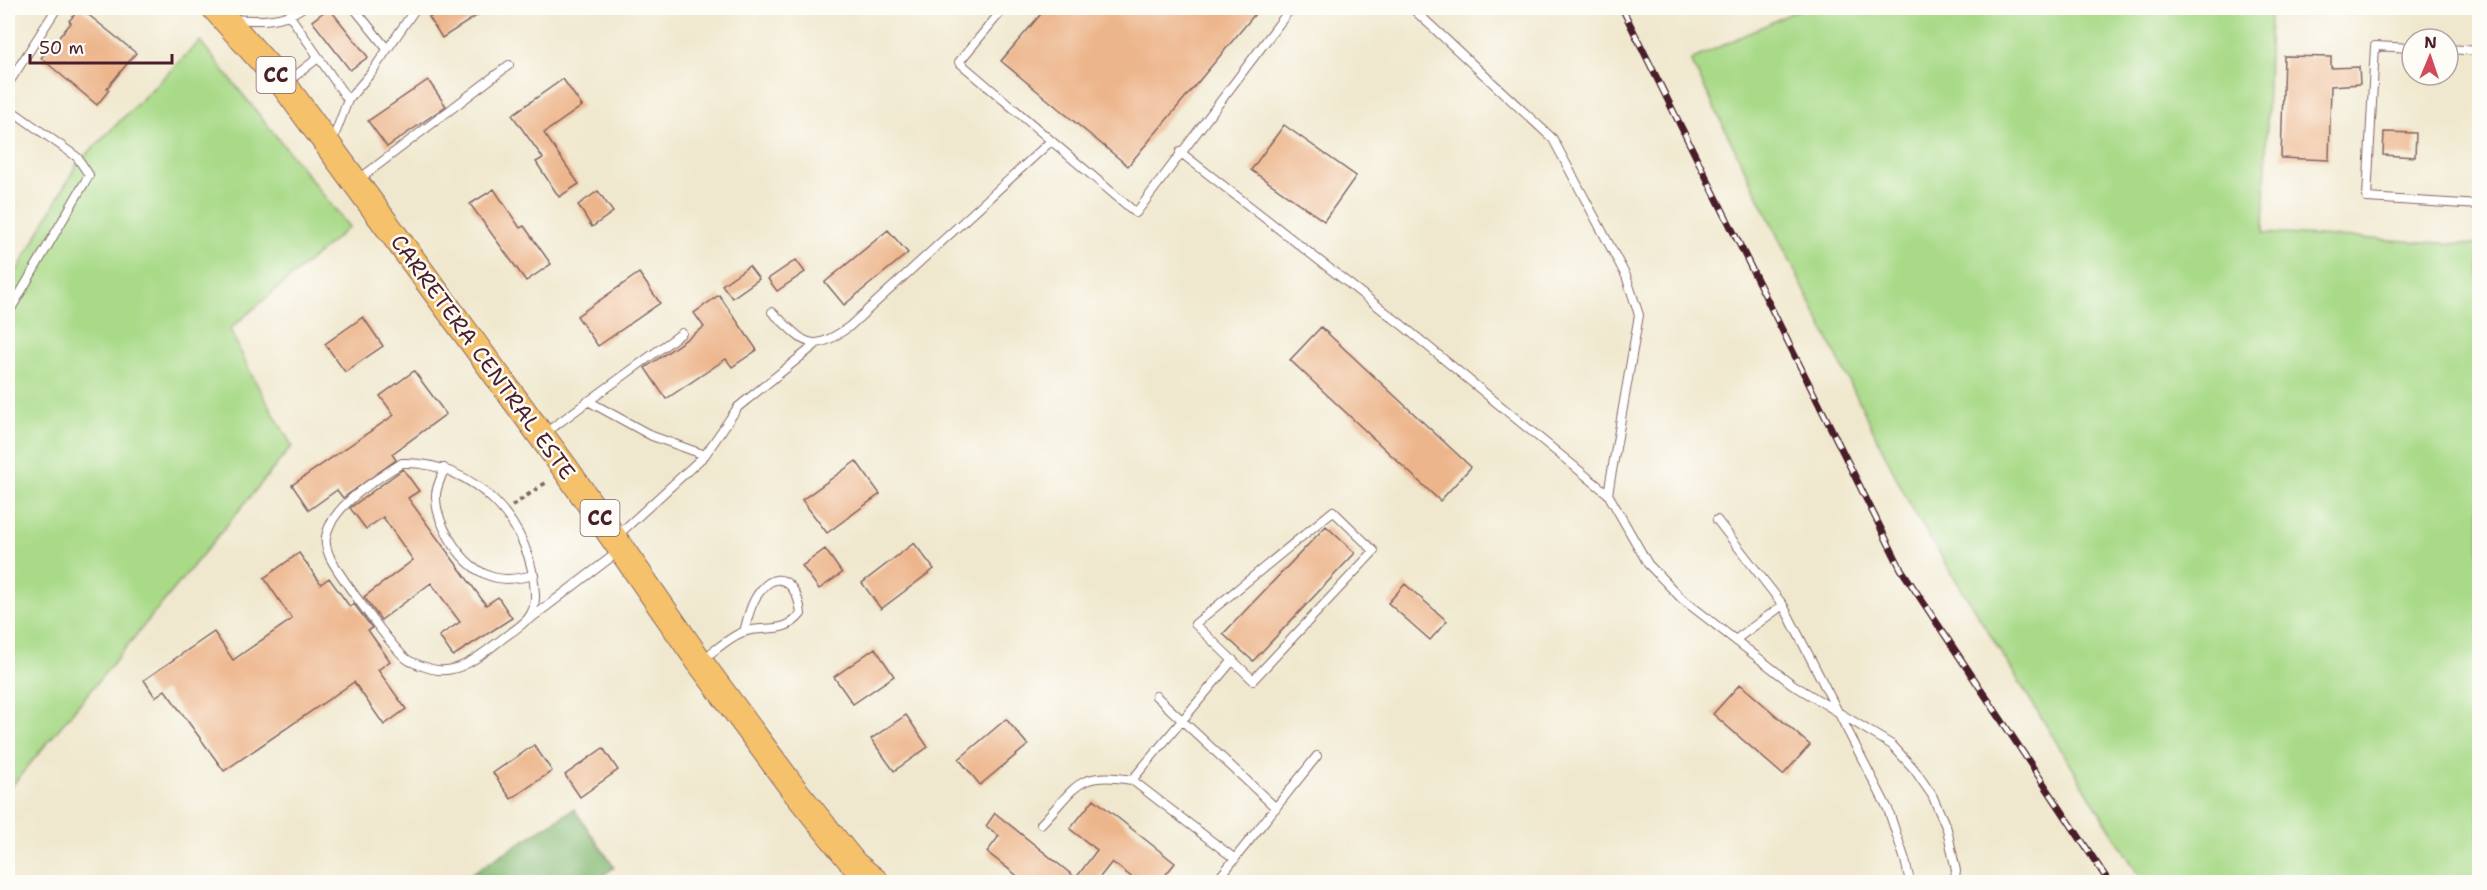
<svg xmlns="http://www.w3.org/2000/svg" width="2487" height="890" font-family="'Shantell Sans',sans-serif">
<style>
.green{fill:#a9da88;stroke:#7a7c5a;stroke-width:1.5}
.forest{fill:#86ba74;stroke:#686c50;stroke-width:1.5}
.building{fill:#edb58b}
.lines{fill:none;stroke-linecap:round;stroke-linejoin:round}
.lane-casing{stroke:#846564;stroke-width:10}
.primary-casing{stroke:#846564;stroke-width:28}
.path{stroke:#846564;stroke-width:4;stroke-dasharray:4.5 4.5;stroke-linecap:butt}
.lane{stroke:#fff;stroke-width:8}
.primary{stroke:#f5c16b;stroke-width:26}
.rail-casing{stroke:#4a1f2b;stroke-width:7}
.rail{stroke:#fdfcf7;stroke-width:4.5;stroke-dasharray:14;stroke-linecap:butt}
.labels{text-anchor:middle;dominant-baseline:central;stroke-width:5;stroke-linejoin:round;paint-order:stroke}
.shield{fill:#fdfcf7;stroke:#806168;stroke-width:1.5}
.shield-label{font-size:21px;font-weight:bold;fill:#4a1f2b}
.street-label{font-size:22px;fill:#4a1f2b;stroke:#fdfcf7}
</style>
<rect width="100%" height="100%" fill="#fdfcf7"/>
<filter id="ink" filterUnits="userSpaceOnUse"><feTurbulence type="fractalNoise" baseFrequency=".0167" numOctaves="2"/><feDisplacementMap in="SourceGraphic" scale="12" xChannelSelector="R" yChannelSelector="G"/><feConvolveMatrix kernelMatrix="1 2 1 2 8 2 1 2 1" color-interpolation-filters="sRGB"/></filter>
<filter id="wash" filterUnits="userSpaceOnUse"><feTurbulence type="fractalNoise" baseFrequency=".008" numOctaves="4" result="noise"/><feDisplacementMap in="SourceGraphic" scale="24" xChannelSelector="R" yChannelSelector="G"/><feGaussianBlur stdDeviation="1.35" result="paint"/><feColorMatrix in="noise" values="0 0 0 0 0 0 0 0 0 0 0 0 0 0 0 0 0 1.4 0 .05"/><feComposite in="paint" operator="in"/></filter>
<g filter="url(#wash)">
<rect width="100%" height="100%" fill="#f0e8ce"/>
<!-- green -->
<path class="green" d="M1802 8H2270L2264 233 2479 245V882H2143L1911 507 1691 60Z
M200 41 349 227 230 329 251 374 292 446 10 788 8 786V287L77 164Z"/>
<!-- forest -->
<path class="forest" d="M574 809 614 867 594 882H458Z"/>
<g id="blocks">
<!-- building -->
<path class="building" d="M80 8 136 53 107 88 109 90 97 105 41 58 71 23 69 21Z
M329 8 368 57 350 70 312 21Z
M445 8H489L442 38 429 17Z
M1046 8H1260L1128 166 1001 61Z
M2284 56 2331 57V68L2359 67 2360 84 2331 86 2329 160 2281 158Z
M563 79 582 106 544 133 579 184 559 197 536 162 543 158 512 115Z
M428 80 446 106 387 147 368 121Z
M1284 125 1356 176 1324 221 1251 170Z
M2384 132 2416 133 2415 157 2383 155Z
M494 189 520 228 524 226 551 264 526 281 470 204Z
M598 191 613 212 592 227 578 205Z
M888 230 908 253 844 305 825 282Z
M796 260 805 272 777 291 768 279Z
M749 266 759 279 732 298 722 285Z
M639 273 660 303 598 346 577 316Z
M719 295 757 350 732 367 726 359 666 399 645 368 704 327 694 313Z
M363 317 383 346 345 372 325 344Z
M1321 327 1471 467 1440 501 1290 360Z
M414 371 446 414 392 454 396 460 343 498 337 490 309 510 292 485 394 415 380 396Z
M856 461 880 494 827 533 802 500Z
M403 469 419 491 408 498 486 605 498 597 512 618 453 656 439 636 460 622 431 583 381 620 364 597 413 560 383 517 366 529 350 508Z
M1326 526 1355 553 1253 661 1223 634Z
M914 543 934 569 881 609 862 583Z
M825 549 842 573 819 589 802 566Z
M299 553 321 584 329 578 350 607 354 604 372 628 368 630 390 661 378 670 406 709 384 725 354 682 224 771 165 690 155 697 144 680 214 632 233 660 292 619 264 578Z
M1405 584 1447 621 1430 640 1388 603Z
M875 648 894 676 853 704 834 677Z
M1740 684 1810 745 1783 775 1713 714Z
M906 715 928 747 894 771 871 739Z
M1006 719 1028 745 980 785 959 759Z
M534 745 552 771 511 799 493 773Z
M603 748 618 770 580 797 565 775Z
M1094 799 1175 863 1160 882H1138L1112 862 1096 882H1025L987 852 999 836 986 826 995 813 1076 878 1097 850 1070 829Z"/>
</g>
</g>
<g filter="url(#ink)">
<use href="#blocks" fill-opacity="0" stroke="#846564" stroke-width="1.5"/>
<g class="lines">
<!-- lane casing -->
<g class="lane-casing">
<path id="lane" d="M354 8 387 49
M1004 8 959 62 1136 213 1291 8
M1412 8 1553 139 1626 276 1639 315 1608 494 1648 564 1681 598 1792 684 1892 745 1914 769 1932 795 1947 829 1956 871 1954 882
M290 16 348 100
M233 19C258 21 282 22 302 8
M2412 48 2375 46 2367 198 2480 205
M2448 49 2480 51
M286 83 318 58
M8 84 57 8
M8 108 77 157 89 175 8 314
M332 142 348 100 371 73 416 8
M1180 152 1402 325 1608 494
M358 180 509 65
M772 312C806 343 809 356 850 326L1051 141
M588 401 652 436 705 455
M545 433 682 333
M402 463C475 461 533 524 535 595 536 617 522 625 506 636 487 650 463 673 438 670 430 669 415 664 408 660 396 653 334 569 329 555 327 550 325 542 326 537 331 506 378 478 402 463Z
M444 468C442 477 436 487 436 495 435 522 459 561 483 573 499 582 517 579 534 575
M1333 511 1374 551 1253 680 1195 624Z
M1717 520 1783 605 1888 809 1905 860 1910 882
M618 535 705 455 738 407 815 345
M530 619 618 552
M1735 640 1783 605
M703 659C715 651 729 637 743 632 765 625 784 635 801 614 800 593 783 565 762 589 751 601 748 617 744 632
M1156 696 1276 808
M1132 780 1233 660
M1041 824C1076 788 1077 770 1132 780L1235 859
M1216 882 1317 756"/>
</g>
<!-- primary casing -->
<g class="primary-casing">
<path id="primary" d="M215 8 284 85 565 468 699 661 795 791 854 864 876 882"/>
</g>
<!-- path -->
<path class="path" d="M512 506 548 481"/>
<!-- lane -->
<use href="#lane" class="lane"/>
<!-- primary -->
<use href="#primary" class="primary"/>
<!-- rail casing -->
<g class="rail-casing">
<path id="rail" d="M1622 8 1901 569 2109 882"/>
</g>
<!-- rail -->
<use href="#rail" class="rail"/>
</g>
</g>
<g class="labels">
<!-- shield labels -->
<g class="shield">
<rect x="256.5" y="57" width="39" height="36" rx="4.5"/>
<rect x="580.5" y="500" width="39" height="36" rx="4.5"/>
</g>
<g class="shield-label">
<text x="276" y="75">CC</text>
<text x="600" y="518">CC</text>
</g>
<!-- street labels -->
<g class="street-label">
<text transform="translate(483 357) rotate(54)">CARRETERA CENTRAL ESTE</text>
</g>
</g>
<!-- margin -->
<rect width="2487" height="890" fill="none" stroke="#fdfcf7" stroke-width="30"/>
<!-- north arrow -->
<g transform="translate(2430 57) rotate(2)"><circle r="28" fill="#fdfcf7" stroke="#b5a4a5" stroke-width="1.5"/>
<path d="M0-4.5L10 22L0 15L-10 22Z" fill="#d1495b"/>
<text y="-9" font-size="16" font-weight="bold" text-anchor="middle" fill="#4a1f2b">N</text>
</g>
<!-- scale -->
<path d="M30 54v9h142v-9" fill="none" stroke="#4a1f2b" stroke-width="3"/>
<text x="39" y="54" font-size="18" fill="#4a1f2b" stroke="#fdfcf7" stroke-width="4.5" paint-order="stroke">50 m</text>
</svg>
